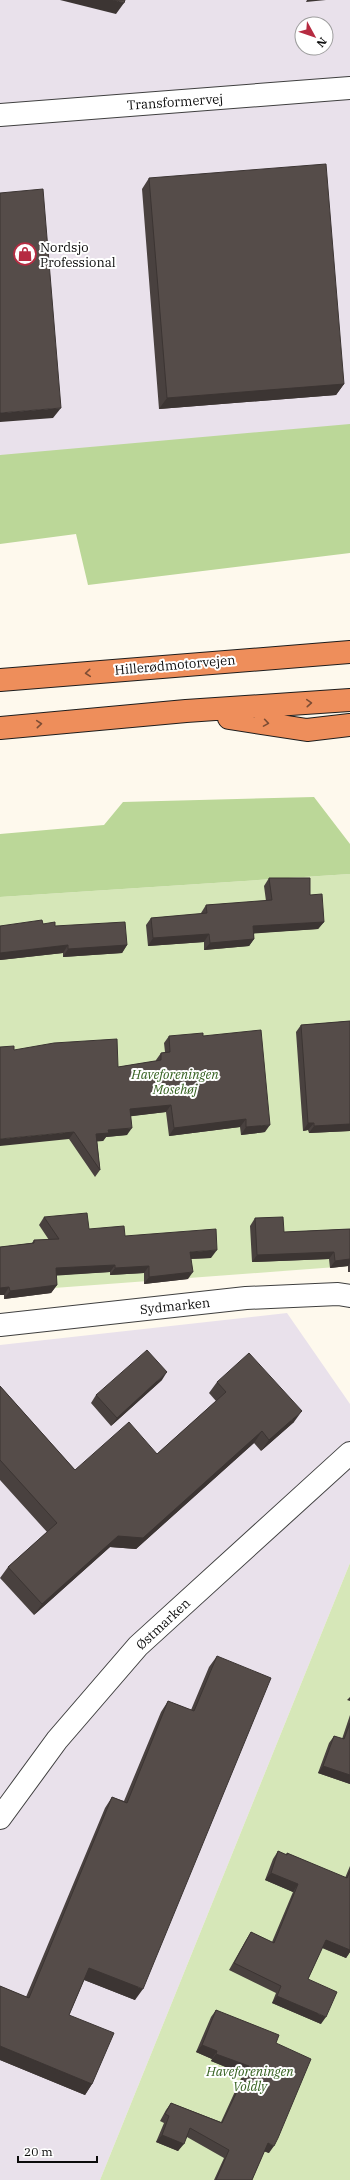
<svg xmlns="http://www.w3.org/2000/svg" width="350" height="2180" font-family="'IBM Plex Serif',serif">
<style>
.industrial{fill:#e9e1eb;fill-rule:evenodd}
.green{fill:#d6e7b8}
.forest{fill:#bbd798}
.lines{fill:none;stroke-linecap:round;stroke-linejoin:round}
.minor-casing{stroke:#3f3f3f;stroke-width:24}
.motorway-casing{stroke:#1d1d1d;stroke-width:24}
.minor{stroke:#fff;stroke-width:22}
.motorway{stroke:#ee8e5b;stroke-width:22}
.wall{fill:#49413f}
.shaded-wall{fill:#3c3533}
.building{fill:#554c49;stroke:#3c3533}
.oneway{stroke:#7d4d34}
.labels{text-anchor:middle;dominant-baseline:central;stroke-width:4;stroke-linejoin:round;paint-order:stroke}
.street-label{font-size:13px;fill:#0c0c0c;stroke:#fff}
.poi-label{font-size:13px;fill:#0c0c0c;stroke:#fff;text-anchor:start}
.park-label{font-size:13px;font-style:italic;fill:#356120;stroke:#fff}
</style>
<rect width="100%" height="100%" fill="#fef9ed"/>
<!-- industrial -->
<path class="industrial" d="M0 0H350V488L0 535ZM302 24H326V48H302Z
M287 1313 350 1404V1563L100 2180H0V1345Z"/>
<!-- green -->
<path class="green" d="M350 874V1266L0 1292V897Z
M350 1563V2180H100Z"/>
<!-- forest -->
<path class="forest" d="M350 424V553L88 585 76 534 0 544V455Z
M314 797 350 844V874L0 897V834L104 825 123 802Z"/>
<g class="lines">
<!-- minor casing -->
<g class="minor-casing">
<path id="minor" d="M0 115 350 88
M0 1325 246 1298 338 1294 350 1296
M0 1818 57 1740 138 1646 350 1453"/>
</g>
<!-- motorway casing -->
<g class="motorway-casing">
<path id="motorway" d="M0 680 350 652
M229 718 307 730 350 725
M0 728 186 711 350 700"/>
</g>
<!-- minor -->
<use href="#minor" class="minor"/>
<!-- motorway -->
<use href="#motorway" class="motorway"/>
</g>
<!-- wall -->
<path class="wall" d="M149 178 344 384 336 395 159 409 142 189Z
M269 878 310 895 324 922 318 929 254 933V939L249 946 204 950V942L148 946 146 925 151 918 201 914V913L206 905 266 901 264 886Z
M43 924 55 926 127 945 122 953 63 957V953L0 960V926Z
M350 1021V1131L309 1133 308 1130 303 1131 296 1032 301 1025Z
M169 1036H203L265 1132 241 1135 240 1127 169 1136 166 1112 131 1116 127 1135 106 1137 103 1141H97L100 1170 95 1177 69 1139 14 1050 118 1067 156 1061V1060L161 1053 165 1052 164 1043Z
M44 1217 89 1229 125 1236 211 1258 191 1259 188 1279 144 1284V1273L110 1275V1272L56 1275 57 1285 51 1293 4 1299V1295H0V1247L32 1243 34 1240H49L39 1225Z
M255 1218 284 1232 350 1229V1272H348V1266L330 1268 329 1259 252 1262 250 1226Z
M162 1380 111 1426 91 1403 96 1395Z
M217 1382 294 1422 261 1451 254 1443 136 1549 110 1547 34 1615 0 1578 8 1567 47 1532 0 1480V1386L75 1470 157 1454 216 1401 209 1393Z
M217 1656 135 2000 84 1980 69 2015 92 2084 85 2095 0 2060V1986L26 1997 105 1808 112 1797 124 1801 161 1712 168 1701 191 1710 209 1667Z
M350 1715V1784L318 1773 329 1743 334 1736 342 1739Z
M278 1851 286 1855 287 1853 345 1878 350 1866V1952L346 1958 322 1948 308 1979 321 2024 272 2003 276 1993 229 1970 246 1940 251 1932 272 1942 293 1892 265 1880 273 1859Z
M216 2010 276 2043 269 2153 264 2151 252 2180H214L224 2158 187 2137 178 2151 156 2142 164 2123 160 2121 166 2110 171 2103 221 2122 243 2074 211 2061 212 2059 196 2052 211 2017Z"/>
<!-- shaded-wall -->
<path class="shaded-wall" d="M60 0H113L124 3 116 14Z
M307 0H326L306 2Z
M344 384 336 395 159 409 167 398Z
M61 408 53 418 0 422V413Z
M324 922 318 929 248 934 253 926Z
M209 934 204 942 148 946 153 938Z
M254 939 249 946 204 950 210 943Z
M68 945 63 953 0 960V953Z
M127 945 122 953 63 957 68 949Z
M171 1105 166 1112 125 1117 130 1109Z
M246 1119 240 1127 169 1136 174 1128Z
M308 1123H314L308 1130 303 1131Z
M350 1124V1131L309 1133 314 1126Z
M270 1125 265 1132 241 1135 246 1127Z
M132 1128 127 1135 106 1137 103 1141 91 1142 96 1134 108 1130Z
M74 1132 69 1139 0 1146V1139Z
M217 1250 211 1258 185 1259 190 1252Z
M334 1252 329 1259 252 1262 257 1255Z
M350 1259V1263L348 1266 330 1268 335 1261Z
M115 1265 110 1272 51 1276 56 1268Z
M149 1266 144 1273 110 1275 115 1268Z
M193 1272 188 1279 144 1284 149 1277Z
M57 1285 51 1293 4 1299 10 1291Z
M9 1287 4 1295H0V1288Z
M167 1372 162 1380 111 1426 117 1418Z
M302 1411 294 1422 261 1451 269 1440Z
M262 1431 254 1443 136 1549 110 1547 34 1615 42 1604 118 1536Z
M350 1697V1701L347 1700Z
M323 1766 350 1775V1784L318 1773Z
M271 1873 298 1884 293 1892 265 1880Z
M326 1940 350 1950V1952L346 1958 321 1947Z
M89 1968 143 1989 135 2000 82 1979Z
M277 1996 326 2017 321 2024 272 2003Z
M202 2045 217 2051 212 2059 196 2052Z
M0 2046 92 2084 85 2095 0 2060Z
M216 2054 249 2066 243 2074 211 2061Z
M162 2135 184 2144 178 2151 156 2142Z
M268 2143 274 2146 269 2153 263 2151Z"/>
<!-- building -->
<path class="building" d="M113 0H125L124 3Z
M326 164 344 384 167 398 149 178Z
M43 189 61 408 0 413V193Z
M269 878H310V895L322 894 324 922 253 926 254 939 210 943 209 934 153 938 151 918 207 913 206 905 272 900Z
M42 920 43 924 55 922V926L125 922 127 945 68 949V945L0 953V926Z
M350 1021V1124L314 1126V1123H308L301 1025Z
M261 1030 270 1125 246 1127V1119L174 1128 171 1105 130 1109 132 1128 108 1130 109 1133 96 1134 100 1170 74 1132 0 1139V1047L14 1046V1050L54 1043 117 1039 118 1067 161 1060V1053L170 1052 169 1036 203 1033V1036Z
M87 1213 89 1229 124 1226 125 1236 216 1229 217 1250 190 1252 193 1272 149 1277V1266L115 1268V1265L56 1268 57 1285 10 1291 9 1287 0 1288V1247L34 1243V1240L59 1239 44 1217Z
M283 1217 284 1232 350 1229V1259L335 1261 334 1252 257 1255 255 1218Z
M147 1350 167 1372 117 1418 96 1395Z
M249 1353 302 1411 269 1440 262 1431 143 1538 118 1536 42 1604 8 1567 57 1523 0 1460V1386L75 1470 129 1422 157 1454 226 1392 217 1382Z
M217 1656 271 1678 143 1989 89 1968 69 2015 114 2033 92 2084 0 2046V1986L29 1998 112 1797 127 1803 168 1701 194 1711Z
M350 1723V1775L323 1766 334 1736 344 1739Z
M278 1851 287 1855V1853L347 1878 350 1871V1950L326 1940 308 1979 337 1992 326 2017 277 1996 281 1986 234 1963 251 1932 274 1943 298 1884 271 1873Z
M216 2010 279 2035 276 2043 311 2059 278 2138 274 2146 268 2143 252 2180H216L229 2150 190 2128 184 2144 162 2135 169 2116 165 2114 171 2103 222 2123 249 2066 216 2054 217 2051 202 2045Z"/>
<!-- one-way arrows -->
<defs><path id="oneway-chevron" d="M-2-3.5L2.5 0L-2 3.5" fill="none" stroke-width="1.6" stroke-linecap="round" stroke-linejoin="round"/></defs>
<g class="oneway">
<use href="#oneway-chevron" transform="translate(88 673) rotate(175)"/>
<use href="#oneway-chevron" transform="translate(309 703) rotate(-4)"/>
<use href="#oneway-chevron" transform="translate(266 723) rotate(9)"/>
<use href="#oneway-chevron" transform="translate(39 724) rotate(-5)"/>
</g>
<!-- icons -->
<defs>
<g id="shop-ring" transform="scale(1.15)"><circle r="9.5" fill="#fff" stroke="#b62b41" stroke-width="1.5"/><path d="M-5-2.5h2.3a2.7 3.5 0 0 1 5.4 0H5L5.5 6h-11ZM-1.5-2.5h3a1.5 2.3 0 0 0-3 0Z" fill="#b62b41"/></g>
</defs>
<g fill-rule="evenodd">
<use href="#shop-ring" x="25" y="254"/>
</g>
<g class="labels">
<!-- street labels -->
<g class="street-label">
<text transform="translate(175 102) rotate(-4)">Transformervej</text>
<text transform="translate(175 665) rotate(-5)">Hillerødmotorvejen</text>
<text transform="translate(175 1306) rotate(-6)">Sydmarken</text>
<text transform="translate(163 1624) rotate(-43)">Østmarken</text>
</g>
<!-- poi labels -->
<g class="poi-label">
<text x="40" y="247">Nordsjo<tspan x="40" dy="15">Professional</tspan></text>
</g>
<!-- park labels -->
<g class="park-label">
<text x="175" y="1074">Haveforeningen<tspan x="175" dy="15">Mosehøj</tspan></text>
<text x="250" y="2071">Haveforeningen<tspan x="250" dy="15">Voldly</tspan></text>
</g>
</g>
<!-- north arrow -->
<g transform="translate(314 36) rotate(130)"><circle r="19" fill="#ffffff" stroke="#9e9e9e"/>
<path d="M0-3L7 15L0 10L-7 15Z" fill="#b62b41"/>
<text y="-6" font-size="11" font-weight="bold" text-anchor="middle" fill="#0c0c0c">N</text>
</g>
<!-- scale -->
<path d="M18 2156v6h79v-6" fill="none" stroke="#0c0c0c" stroke-width="2"/>
<text x="24" y="2156" font-size="12" fill="#0c0c0c" stroke="#ffffff" stroke-width="3" paint-order="stroke">20 m</text>
</svg>
